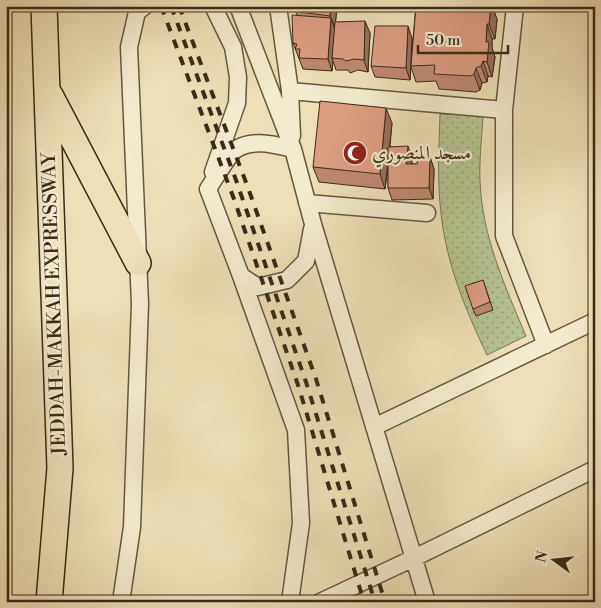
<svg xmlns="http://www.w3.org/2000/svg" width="601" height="608" font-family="'Libre Bodoni',Amiri,serif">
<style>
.green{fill:url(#green-dots);stroke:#767754}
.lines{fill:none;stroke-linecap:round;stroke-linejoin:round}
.minor-casing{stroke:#655840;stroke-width:19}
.highway-casing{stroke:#382b18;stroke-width:28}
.minor{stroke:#f3ebd0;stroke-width:16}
.highway{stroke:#ede0b6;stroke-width:25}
.rail{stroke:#382b18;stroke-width:4;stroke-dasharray:9 9;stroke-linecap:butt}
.wall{fill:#bf8870;stroke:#382b18}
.shaded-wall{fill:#9b6f5b;stroke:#382b18}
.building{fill:#de9e82;stroke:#382b18}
.labels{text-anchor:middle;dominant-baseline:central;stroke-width:4.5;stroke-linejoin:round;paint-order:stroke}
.poi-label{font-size:19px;fill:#382b18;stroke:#f3ebd0;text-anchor:start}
.street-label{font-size:19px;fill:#382b18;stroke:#f3ebd0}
</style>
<defs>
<pattern id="green-dots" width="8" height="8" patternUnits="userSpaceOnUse" patternTransform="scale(1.25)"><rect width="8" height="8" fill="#b5c390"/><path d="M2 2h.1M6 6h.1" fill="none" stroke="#949f75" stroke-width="1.8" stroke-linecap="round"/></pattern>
</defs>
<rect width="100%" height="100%" fill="#ede0b6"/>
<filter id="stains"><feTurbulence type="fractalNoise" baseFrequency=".004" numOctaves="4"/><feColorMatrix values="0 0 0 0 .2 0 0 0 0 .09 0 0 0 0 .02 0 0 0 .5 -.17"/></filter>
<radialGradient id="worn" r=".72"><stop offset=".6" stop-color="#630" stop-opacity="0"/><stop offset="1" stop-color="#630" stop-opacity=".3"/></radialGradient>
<!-- green -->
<path class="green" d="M440 114 483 115C482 137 479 160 480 181 482 236 505 286 526 336L487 355C466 311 446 263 441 213 437 181 439 147 440 114Z"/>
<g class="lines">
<!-- minor casing -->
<g class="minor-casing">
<path id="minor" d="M213 6 233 47 238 77 237 103 213 172
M238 6 293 149 313 224 427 602
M278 6 290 91 292 136
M515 6 504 110V236L546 345
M290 91 504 110
M307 203 427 213
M241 276 258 287 287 280 306 261 312 229
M374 427 595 321
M121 602 132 527 140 304 129 47 137 12 145 6
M290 602 301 523 296 430 241 276 208 189C214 180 228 156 235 150 252 138 275 145 293 149
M320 602 414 558 595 469"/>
</g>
<!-- highway casing -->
<g class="highway-casing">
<path id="highway" d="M44 6 60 468 49 602
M50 95 138 263"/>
</g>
<!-- minor -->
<use href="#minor" class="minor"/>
<!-- highway -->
<use href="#highway" class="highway"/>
<!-- rail -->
<path class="rail" d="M161 6 234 199 298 385 364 602
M171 6 236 180 306 382 375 602
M179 6 247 185 316 379 385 602"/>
</g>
<!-- wall -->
<path class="wall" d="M293 6H337L335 27H334L335 29 370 33 368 72 358 70 350 73 348 70H336L333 61 332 71 303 69 293 43 297 15Z
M416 6H492L497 19 495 39H492V48L495 57 492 77 488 76 487 82 482 83 480 90 476 92 439 89 436 81 416 82 411 67 410 80 375 77 371 66 412 38 411 62Z
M392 123 390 146 412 157V164H417L430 157 434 169 433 199 392 200 388 188V168L385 189 319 182 313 167Z
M483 280 493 310 476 316 473 309Z"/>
<!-- shaded-wall -->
<path class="shaded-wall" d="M331 6H337L335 27 330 16Z
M491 6H492L497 19 495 39 489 24Z
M331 18 335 30 332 58 333 61 332 71 328 59Z
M365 21 370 33 368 72 364 60Z
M487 24 492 39V48L495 57 492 77 487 62 486 42Z
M408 26 412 38 410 80 406 68Z
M483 61 488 76 487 82 481 66Z
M476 68 482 83 480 90 474 74Z
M386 108 392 123 385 189 380 174Z
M408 146 412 157 410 176 406 164Z
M430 157 434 169 433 199 429 188Z"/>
<!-- building -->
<path class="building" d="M295 6H331L330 16 300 12Z
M416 6H491L489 24H487L486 42H489L487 62 483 61 481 66 476 68 474 74 471 76 434 74 435 65 411 66Z
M292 15 331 18 328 59 299 58 300 49H295L297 44 293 43Z
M365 21 364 60 354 59 346 61 343 59 332 58 335 22Z
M375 26H408L406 68 371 66Z
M320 101 386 108 380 174 313 167Z
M408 146 406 164H417L418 157H430L429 188H388V147Z
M483 280 490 302 473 309 465 286Z"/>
<!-- icons -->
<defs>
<g id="mosque-disc" transform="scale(1.25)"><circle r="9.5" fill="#8f2418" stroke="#f3ebd0"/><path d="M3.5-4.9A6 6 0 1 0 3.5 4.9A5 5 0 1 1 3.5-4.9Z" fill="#fff"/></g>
</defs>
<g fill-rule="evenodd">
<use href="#mosque-disc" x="355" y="153"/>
</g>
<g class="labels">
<!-- poi labels -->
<g class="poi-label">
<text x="372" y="153">مسجد المنصوري</text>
</g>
<!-- street labels -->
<g class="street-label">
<text transform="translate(54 304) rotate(-92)">JEDDAH-MAKKAH EXPRESSWAY</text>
</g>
</g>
<!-- margin -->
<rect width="601" height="608" fill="none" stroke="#ede0b6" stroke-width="25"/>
<rect x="8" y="8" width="586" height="593" fill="none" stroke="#382b18" stroke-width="2.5"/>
<rect x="12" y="12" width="576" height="583" fill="none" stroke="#382b18"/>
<!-- north arrow -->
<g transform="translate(554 560) rotate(285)" stroke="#f3ebd0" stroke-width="4" paint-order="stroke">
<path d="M0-4L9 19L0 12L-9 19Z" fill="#382b18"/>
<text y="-8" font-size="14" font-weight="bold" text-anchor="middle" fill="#382b18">N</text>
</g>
<!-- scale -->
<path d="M418 45v8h90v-8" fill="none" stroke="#382b18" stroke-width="2.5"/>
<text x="426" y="45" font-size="15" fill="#382b18" stroke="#f3ebd0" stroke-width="4" paint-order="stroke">50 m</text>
<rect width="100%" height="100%" filter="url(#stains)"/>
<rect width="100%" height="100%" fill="url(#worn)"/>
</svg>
